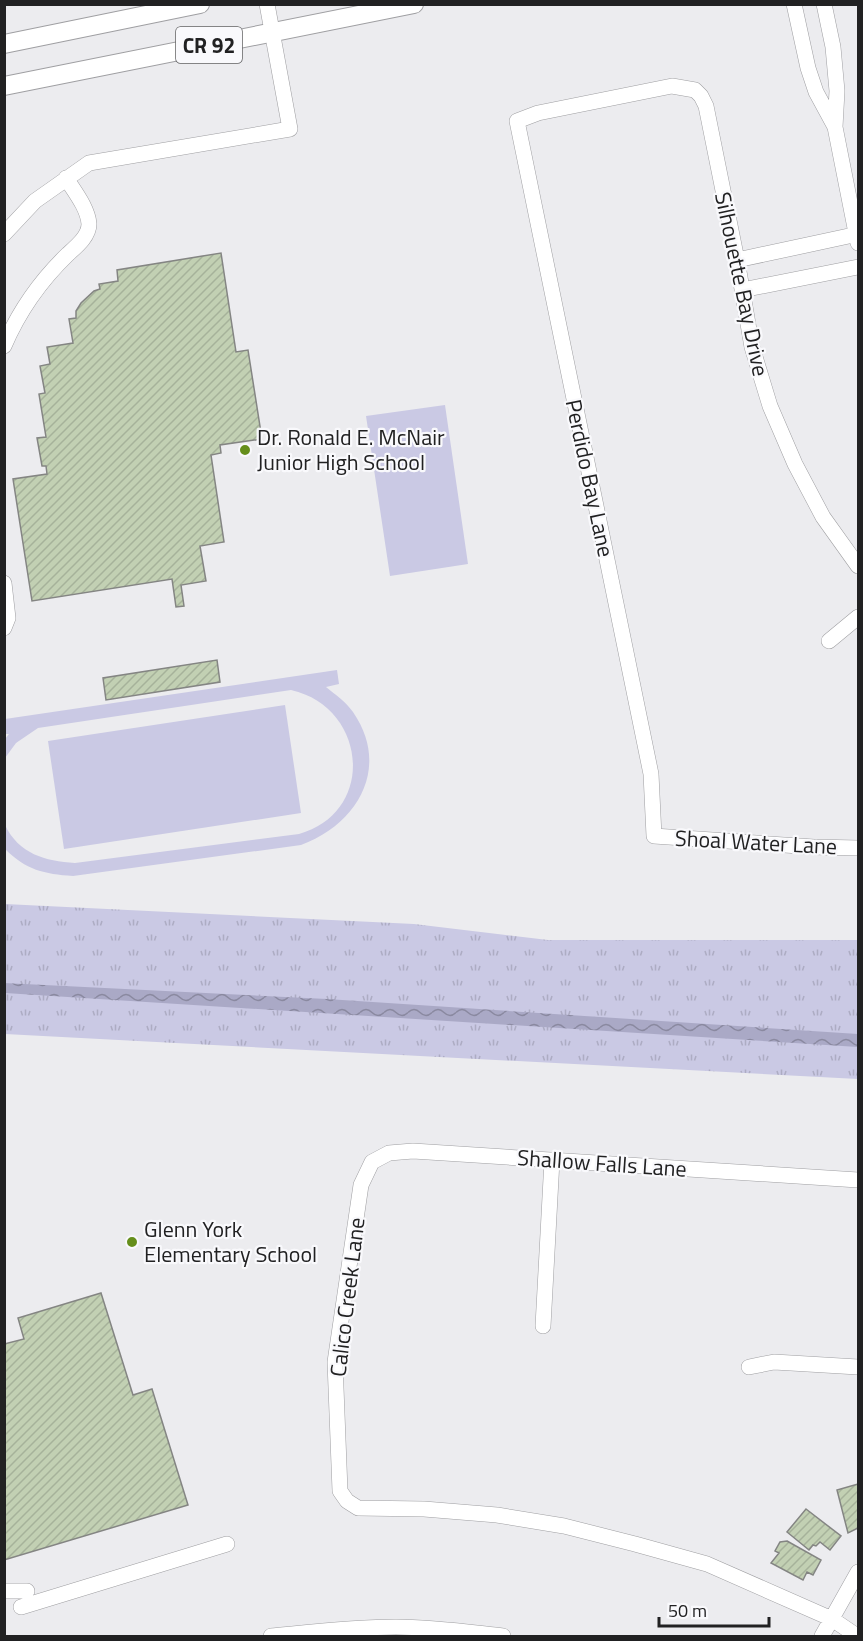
<svg xmlns="http://www.w3.org/2000/svg" width="863" height="1641" font-family="'Titillium Web',sans-serif">
<style>
.grass{fill:url(#grass-tufts)}
.park{fill:#cac9e4}
.water{fill:url(#water-waves)}
.building{fill:url(#building-hatch);stroke:#848583;stroke-width:1.5}
.lines{fill:none;stroke-linecap:round;stroke-linejoin:round}
.minor-casing{stroke:#9f9fa2;stroke-width:16}
.major-casing{stroke:#9f9fa2;stroke-width:20}
.minor{stroke:#fff;stroke-width:15}
.major{stroke:#fff;stroke-width:18}
.poi-dot{fill:#658e1b;stroke:#f9f9fc;stroke-width:2}
.labels{text-anchor:middle;dominant-baseline:central;stroke-width:4.5;stroke-linejoin:round;paint-order:stroke}
.shield{fill:#f9f9fc;stroke:#626263;stroke-width:1.5}
.shield-label{font-size:21px;font-weight:bold;fill:#212122}
.street-label{font-size:22px;fill:#212122;stroke:#f9f9fc}
.poi-label{font-size:22px;fill:#212122;stroke:#f9f9fc;text-anchor:start}
</style>
<defs>
<pattern id="grass-tufts" width="24" height="20" patternUnits="userSpaceOnUse" patternTransform="scale(1.5)"><rect width="24" height="20" fill="#cac9e4"/><path d="M3 7l-1-3M5 7V3M7 7l1-3M15 17l-1-3M17 17v-4M19 17l1-3" fill="none" stroke="#adacc3"/></pattern>
<pattern id="water-waves" width="16" height="10" patternUnits="userSpaceOnUse" patternTransform="scale(1.5)"><rect width="16" height="10" fill="#aaa9c6"/><path d="M0 5q4-4 8 0t8 0" fill="none" stroke="#8a89a0"/></pattern>
<pattern id="building-hatch" width="6" height="6" patternUnits="userSpaceOnUse" patternTransform="scale(1.5)"><rect width="6" height="6" fill="#c2d0b3"/><path d="M-1 1l2-2M0 6l6-6M5 7l2-2" fill="none" stroke="#a6b29a"/></pattern>
</defs>
<rect width="100%" height="100%" fill="#ececef"/>
<!-- grass -->
<path class="grass" d="M5 904 414 924 548 940H858V1079L5 1034Z"/>
<!-- park -->
<path class="park" d="M445 405 468 564 390 576 366 416Z
M337 670 339 684 326 687C336 695 346 702 353 712 391 767 358 824 301 845L73 876C44 874 26 870 5 849V825C19 854 45 861 75 863L299 834C377 812 367 707 291 690L38 728 16 743 5 758V739L9 734H5V719Z
M285 705 301 813 64 849 48 741Z"/>
<!-- water -->
<path class="water" d="M4 983 327 999 858 1034V1047L5 993Z"/>
<!-- building -->
<path class="building" d="M221 253 236 352 248 350 262 439 220 445 221 453 211 455 224 542 200 546 206 581 181 585 184 606 176 607 172 579 32 601 13 479 47 474 46 466H42L37 438 46 437 39 394 45 393 40 366 50 364 47 347 73 343 69 319 76 318V311L81 303 94 291 100 289 99 284 118 281 117 270Z
M217 660 220 682 106 700 103 678Z
M101 1293 133 1395 152 1389 188 1505 4 1560V1344L24 1339 18 1318Z
M858 1484V1528L848 1533 837 1490Z
M806 1509 841 1536 830 1550 820 1542 816 1546 813 1545 809 1550 787 1532Z
M787 1541 821 1560 813 1575 807 1572 803 1580 771 1563 779 1553 775 1551 780 1542Z"/>
<g class="lines">
<!-- minor casing -->
<g class="minor-casing">
<path id="minor" d="M794 4 808 68 816 92 835 127
M824 4 833 47 837 91 835 127 858 243
M4 234 35 201 89 163 290 129 267 4
M737 260 858 234
M742 290 858 267
M4 346C19 311 41 280 68 254 77 246 89 236 89 224 88 208 74 191 66 178
M858 566 823 517 795 464 770 406 752 347 737 260 706 106 701 96 695 90 672 86 538 113 517 121 651 774 654 836 814 847 858 848
M4 583 8 618 4 628
M829 641 858 617
M543 1326 552 1160
M749 1367 774 1362 858 1367
M4 1591H27
M21 1607 227 1544
M271 1636C312 1632 354 1627 396 1627 432 1627 467 1632 503 1636
M822 1636 858 1572
M857 1636 832 1619 707 1564 635 1544 564 1526 497 1515 424 1509 358 1508 347 1501 340 1491 335 1362 361 1185 372 1162 389 1153 413 1151 858 1180"/>
</g>
<!-- major casing -->
<g class="major-casing">
<path id="major" d="M4 44 200 4
M4 86 414 4"/>
</g>
<!-- minor -->
<use href="#minor" class="minor"/>
<!-- major -->
<use href="#major" class="major"/>
</g>
<!-- markers -->
<g class="poi-dot">
<circle cx="245" cy="450" r="6"/>
<circle cx="132" cy="1242" r="6"/>
</g>
<g class="labels">
<!-- shield labels -->
<rect class="shield" x="176" y="27" width="66" height="36" rx="4.5"/>
<g class="shield-label">
<text x="209" y="45">CR 92</text>
</g>
<!-- street labels -->
<g class="street-label">
<text transform="translate(742 284) rotate(78)">Silhouette Bay Drive</text>
<text transform="translate(590 478) rotate(78)">Perdido Bay Lane</text>
<text transform="translate(756 842) rotate(3)">Shoal Water Lane</text>
<text transform="translate(602 1163) rotate(4)">Shallow Falls Lane</text>
<text transform="translate(347 1297) rotate(-83)">Calico Creek Lane</text>
</g>
<!-- poi labels -->
<g class="poi-label">
<text x="257" y="437">Dr. Ronald E. McNair<tspan x="257" dy="25">Junior High School</tspan></text>
<text x="144" y="1229">Glenn York<tspan x="144" dy="25">Elementary School</tspan></text>
</g>
</g>
<!-- border -->
<rect width="863" height="1641" fill="none" stroke="#212122" stroke-width="12"/>
<!-- scale -->
<path d="M659 1617v9h110v-9" fill="none" stroke="#212122" stroke-width="3"/>
<text x="668" y="1617" font-size="18" fill="#212122" stroke="#f9f9fc" stroke-width="4.5" paint-order="stroke">50 m</text>
</svg>
